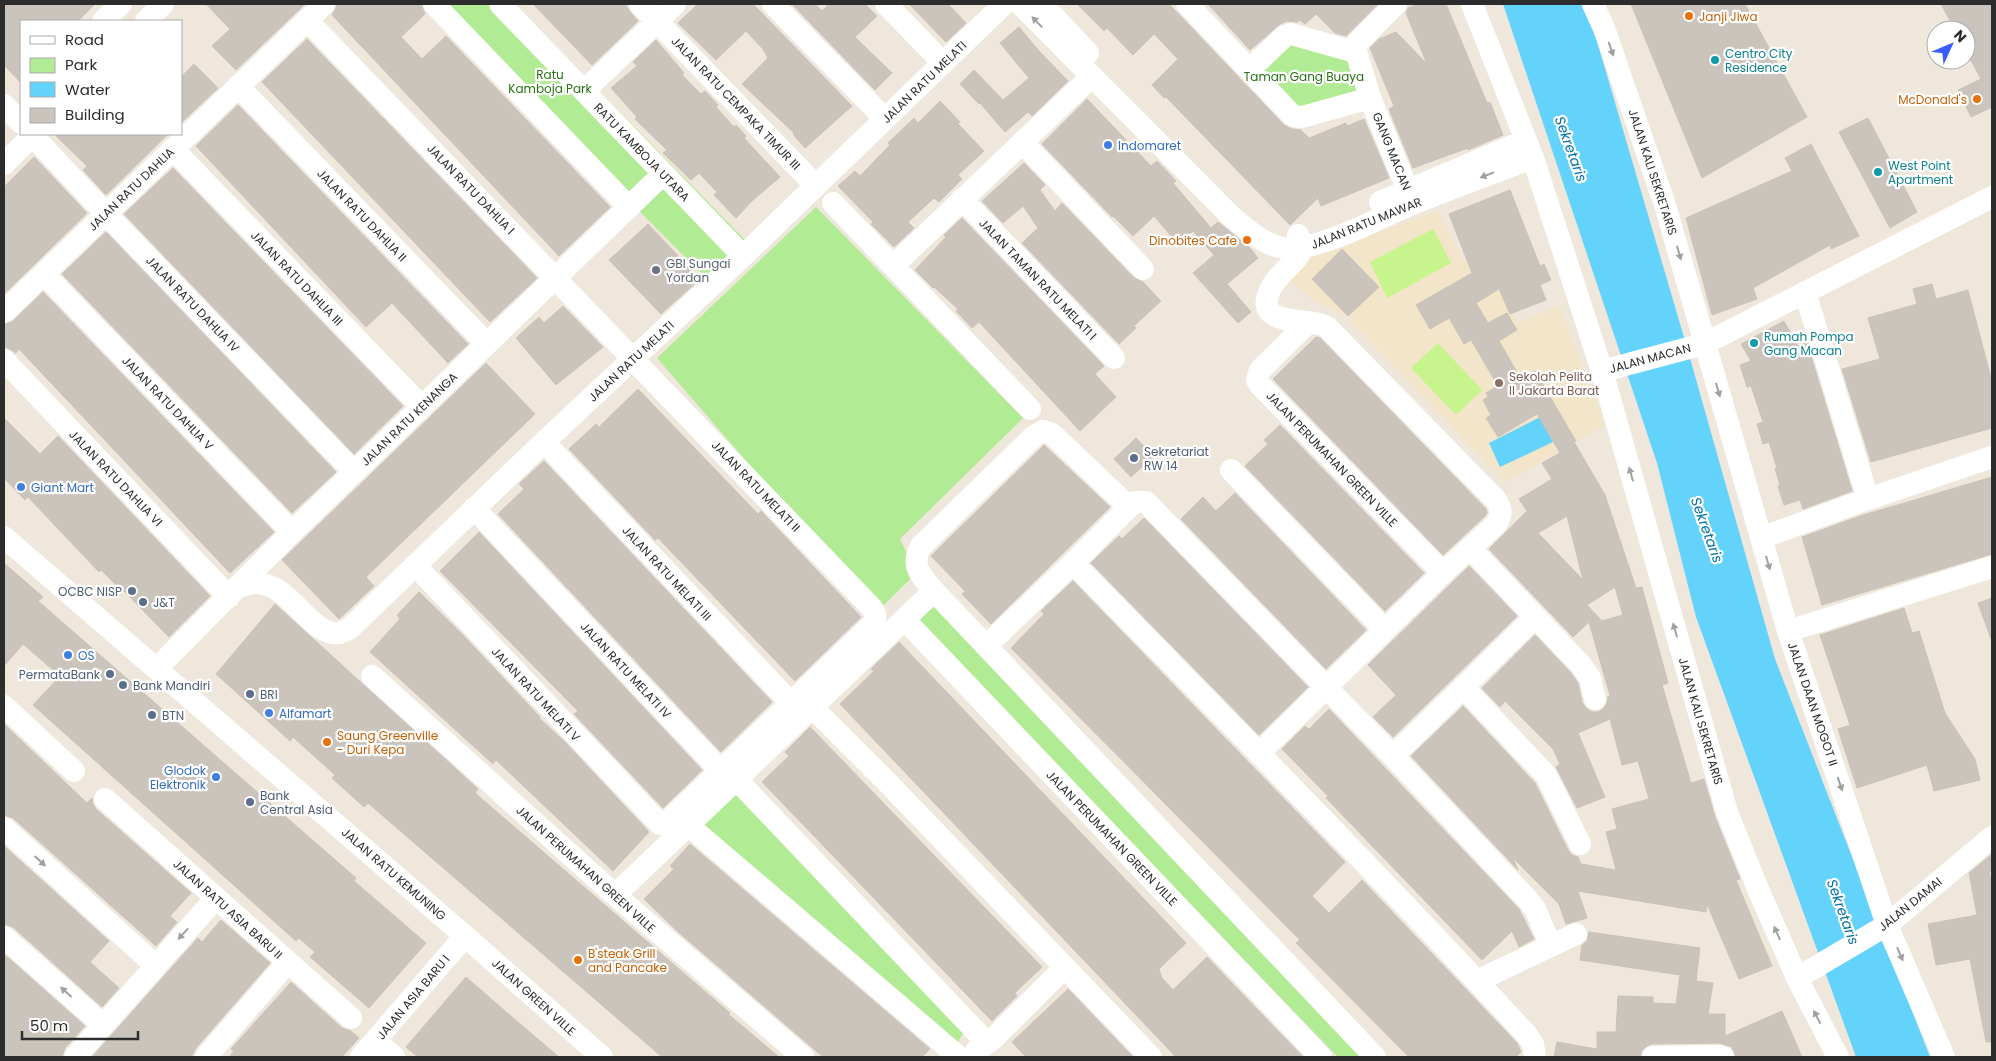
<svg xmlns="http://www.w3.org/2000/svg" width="1996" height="1061" font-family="Poppins,sans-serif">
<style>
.education{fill:#f2e5ca}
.green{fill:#b1eb93}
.pitch{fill:#c8f48e}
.water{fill:#64d3fc}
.building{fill:#cac4bc;stroke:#cbc3b6;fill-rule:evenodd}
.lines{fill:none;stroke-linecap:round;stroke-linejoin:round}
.minor{stroke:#fff;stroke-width:22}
.oneway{fill:#a0a0a0}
.food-dot{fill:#e8710a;stroke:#fff;stroke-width:2}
.culture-dot{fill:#0f9aa8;stroke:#fff;stroke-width:2}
.shop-dot{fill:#3f7fe0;stroke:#fff;stroke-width:2}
.worship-dot{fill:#6b7280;stroke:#fff;stroke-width:2}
.education-dot{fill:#8d6e63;stroke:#fff;stroke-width:2}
.service-dot{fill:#5c6f8a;stroke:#fff;stroke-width:2}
.labels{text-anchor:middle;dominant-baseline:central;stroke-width:4.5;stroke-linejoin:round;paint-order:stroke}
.food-label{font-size:12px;fill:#c56008;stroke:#fff;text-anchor:start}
.culture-label{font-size:12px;fill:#0d838f;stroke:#fff;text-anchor:start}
.park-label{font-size:12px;fill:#267212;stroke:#fff}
.street-label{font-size:12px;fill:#2c2c2c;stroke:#fff}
.shop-label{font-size:12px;fill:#366cbe;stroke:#fff;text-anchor:start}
.worship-label{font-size:12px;fill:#5b616d;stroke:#fff;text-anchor:start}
.education-label{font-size:12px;fill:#785e54;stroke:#fff;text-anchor:start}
.service-label{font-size:12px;fill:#4e5e75;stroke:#fff;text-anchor:start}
.water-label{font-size:14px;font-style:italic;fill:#0070ab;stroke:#fff}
</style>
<rect width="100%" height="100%" fill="#efe7dc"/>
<!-- education -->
<path class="education" d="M1438 211 1464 261 1478 258 1518 323 1559 305 1605 425 1505 483 1346 316 1314 301 1286 276 1293 262Z"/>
<!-- green -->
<path class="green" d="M433 4H514L756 251 716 288Z
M1288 40 1349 58 1361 90 1297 111 1256 70Z
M816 207 1023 418 900 539 916 573 877 612 657 358Z
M928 586 1370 1057H1338L904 608Z
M739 785 968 1023 953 1052 696 825Z"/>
<!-- pitch -->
<path class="pitch" d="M1433 229 1451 263 1387 298 1370 262Z
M1438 343 1482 390 1456 415 1411 368Z"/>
<!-- water -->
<path class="water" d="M1503 4H1581L1596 38 1686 344 1775 659 1930 1057H1856L1696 617 1657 463Z
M1540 417 1553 442 1500 467 1489 443Z"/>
<!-- building -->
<path class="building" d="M4 4H95L78 21H21V83L4 65Z
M206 4H305L236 70 212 46 230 29Z
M337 4H421L425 14 401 37 422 59 446 36 610 207 559 256 332 15 336 8Z
M533 4H625L631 13 638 21 592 65Z
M698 4H753L852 106 805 148 793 134 794 133 742 84 768 58 763 49 746 31 716 60 678 23Z
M792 4H815L822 11 829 4H865L877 16 855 37 892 73 875 90Z
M909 4H948L966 23 946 42Z
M1077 4H1169L1284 125 1292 129 1301 130 1309 138 1346 123 1347 126 1364 119 1389 178 1321 206 1318 198 1290 225 1166 97 1164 98 1152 85 1178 59 1154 34 1133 55 1107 28 1104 31Z
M1208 4H1378L1346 36 1335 33 1316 14 1305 24 1300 20 1298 22 1287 21 1280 24 1250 50Z
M1419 4H1446L1487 103 1490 102 1503 135 1468 150V148L1413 168 1389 109 1394 106 1370 48 1379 39 1396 32 1427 64 1406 13 1408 8Z
M1631 4H1745L1807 117 1702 178Z
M1941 4H1992V107L1971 117 1958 90 1981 79 1966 51V30H1955Z
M1019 27 1039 51 1068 81 1032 116 1028 112 1005 132 980 103 979 104 960 84 974 70 1003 100 1029 78 1000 43Z
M307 39 537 278 490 322 262 82Z
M656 40 684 73 682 75 701 94 705 91 718 105 716 107 734 127 736 125 746 136 744 138 780 177 753 200 736 218 714 195 717 192 699 173 691 180 663 153 667 150 635 119 637 117 611 88 637 66 633 62Z
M194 64 218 88 181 123V77Z
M1087 99 1151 166 1157 161 1176 181 1173 183 1211 228 1218 222 1250 248 1258 258 1227 284 1251 312 1238 323 1193 273 1214 255 1193 231 1178 244 1154 216 1133 236 1113 216 1112 217 1042 144Z
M940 101 960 122 958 124 984 151 958 175 962 179 939 202 934 198 908 222 914 228 894 247 871 224 873 222 838 186 855 171 860 176 890 145 888 143 914 118 918 123Z
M238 105 468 344 448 363 392 303 366 327 196 146Z
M1868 118 1917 212 1890 228 1839 132Z
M54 134H168L106 195 83 170 87 166Z
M1811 144 1859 236 1831 249 1830 245 1753 288 1757 299 1712 315 1686 218 1792 171 1785 158Z
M34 157 87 213 4 294V187Z
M1024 163 1045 185 1040 190 1055 211 1062 203 1134 278 1143 282 1161 301 1134 326 1136 328 1119 344 1022 243 1038 228 1023 206 1003 223 982 201Z
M173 168 403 406 354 454 124 214Z
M1510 190 1540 266 1544 264 1551 280 1540 285 1546 300 1510 314 1499 289 1476 303 1488 323 1507 313 1517 330 1499 341 1521 379 1535 371 1576 441 1574 442 1605 495 1636 588 1642 587 1668 683 1662 685 1691 783 1704 779 1715 817 1740 879 1736 880 1772 966 1739 979 1707 904 1706 912 1578 891 1587 918 1566 924 1559 904 1513 858 1518 870 1411 756 1463 706 1535 783 1568 850 1572 855 1578 857 1581 864 1616 870 1606 832 1617 829 1612 809 1649 799 1638 761 1622 765 1610 719 1578 733 1605 797 1577 808 1556 767 1560 764 1553 749 1505 701 1500 707 1482 688 1535 635 1571 673 1578 683 1582 702 1586 708 1592 712H1598L1604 708 1607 703 1608 696 1611 699 1589 622 1573 637 1489 549 1527 511 1519 499 1552 479 1542 463 1560 453 1537 414 1498 437 1486 418 1491 415 1483 400 1488 397 1486 393 1498 386 1471 340 1464 344 1449 318 1430 329 1416 305 1472 273 1449 214ZM1567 516 1583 580 1538 533ZM1615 587 1623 615 1602 621 1587 605Z
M962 218 1104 366 1095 374 1116 397 1080 431 979 322 972 328 956 311 958 309 934 287 933 288 915 270 946 237 944 235Z
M648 224 700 279 661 314 609 260Z
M106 232 336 472 292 513 62 274Z
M1342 249 1379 287 1348 316 1312 279Z
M1932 284 1936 299 1968 290 1992 382V428L1871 462 1842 369 1880 359 1868 318 1917 304 1913 289Z
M43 292 274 532 230 573 19 349 16 353 8 348 4 347V325L13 321Z
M563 306 603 347 556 385 516 338 539 317 544 323Z
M1784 321 1798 346 1807 343 1852 491 1803 509 1800 500 1784 505 1778 486 1780 485 1775 469 1777 468 1769 442 1763 444 1757 424 1763 422 1751 386 1747 387 1740 365 1751 361 1741 344Z
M1316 337 1320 338 1486 509 1487 513 1485 516 1443 555 1273 379Z
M486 363 535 414 366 577 374 586 339 619 282 560Z
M638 389 758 514 761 511 861 617 795 681 658 538 655 540 569 449 596 424 599 427Z
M4 418 40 454 58 436 210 596 169 637 120 587 119 588 101 570 99 572 28 497 25 500 4 478Z
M1280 425 1424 573 1385 611 1245 466 1268 444 1264 440Z
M1136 438 1154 456 1131 477 1114 459Z
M1044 445 1110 507 991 624 962 594 965 591 931 556Z
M544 461 772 702 721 752 498 514 524 489 519 484Z
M1992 477V554L1822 605 1802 537 1860 516Z
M1235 493 1366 630 1326 669 1181 519 1203 497 1216 511Z
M1144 518 1308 687 1259 735 1091 563 1119 536 1122 539Z
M479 532 702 770 663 808 574 714 578 711 440 571Z
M4 563 43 597 38 601 356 878 354 881 426 943 369 1008 310 957 315 952 299 938 296 941 33 705 60 676 23 644 4 666Z
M1469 566 1517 616 1393 737 1373 717 1396 695 1368 665Z
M1073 581 1345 862 1312 896 1329 913 1362 880 1517 1043 1521 1052 1516 1057H1409L1296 943 1300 940 1011 648 1044 614 1041 611Z
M419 592 461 633 540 717 539 718 565 742 649 832 613 871 496 760 493 764 370 652 400 619 397 615Z
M1992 598V639H1991L1978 603Z
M275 604 478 789 475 793 730 1013 728 1014 779 1057H662L368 803 364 807 332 778 335 775 293 737 290 741 216 674Z
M1904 608 1912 633 1919 631 1945 713 1975 759 1980 780 1934 791 1927 765 1857 788 1838 729 1850 725 1820 635Z
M899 642 1186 943 1159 969 1162 978 1173 990 1207 957 1303 1057H1176L840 704 874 671 871 669Z
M1329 709 1519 909 1534 939 1519 947 1512 931 1482 960 1326 798 1328 796 1282 749 1305 726 1309 729Z
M4 724 87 803 92 798 93 804 96 809 191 893 170 916 177 922 156 946 13 818 4 815Z
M810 727 1042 967 1015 993 1017 996 992 1021 762 782 789 756 785 752Z
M690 844 930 1049 922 1057H823L676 930 644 899 674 869 670 866Z
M4 846 109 941 90 962 119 988 102 1007 13 927 4 924Z
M1991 855H1992V871H1989L1992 886V1042H1986L1970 959 1936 965 1928 924 1977 915 1969 873Z
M221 920 270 963 196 1048 191 1057H92L198 938 202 942Z
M1589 932 1700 948 1696 981 1713 983 1708 1014H1725V1036L1782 1011 1802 1057H1736L1732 1047 1719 1043 1652 1044 1647 1046 1642 1050 1640 1057H1554L1557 1042 1597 1049V1032H1616L1618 996 1653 997V1003L1676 1004 1680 975 1580 960 1582 945 1587 941Z
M4 954 85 1026 65 1048 62 1057H4Z
M466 977 519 1023 559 1057H418L406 1047Z
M291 982 342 1028 351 1031 359 1038 342 1057H229L234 1051 231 1049Z
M1068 989 1133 1057H1026L1012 1042Z"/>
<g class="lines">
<!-- minor -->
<path class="minor" d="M434 4 629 207
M500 4 743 256
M640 4 816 186
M773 4 885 119
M886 4 943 63
M1020 4 1232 217C1248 230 1265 247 1287 248 1318 251 1381 217 1412 204 1452 188 1493 173 1533 158
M1042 4 1088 53
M1187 4 1293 116 1302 117 1370 98
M1396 4 1356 44 1355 48 1370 98 1413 203
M1472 4 1533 158 1602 371 1727 812 1758 889 1797 978 1838 1057
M1593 4 1604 28 1665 205 1788 631 1887 925 1944 1057
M307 20 872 608C876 613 876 617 874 623L667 822 660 824 415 565
M103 21 121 4
M146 21 163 4
M1250 69 1285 36 1291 34 1355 52
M238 86 487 344
M584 91 675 4
M4 105 21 123
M31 134 106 214 354 472
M1022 142 1143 269
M173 149 422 407
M4 164 34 134
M962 199 1114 358
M1380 202 1526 140
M833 203 1030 409
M893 266 1091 77
M44 274 292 532
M1805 292 1868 499
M4 312 324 4
M1309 322 1260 370 1257 380 1260 385 1443 573
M4 360 229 597
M1602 371 1704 344 1992 197
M544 442 791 703
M1231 470 1385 630
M1129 507 1052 434 1043 431 1034 436 921 546C910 567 921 575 934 591L1375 1057
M474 508 720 770
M4 537 465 936 602 1057
M1761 538 1868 499 1992 457
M1470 548 1581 665 1590 678 1595 699
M1073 563C1226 719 1379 875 1527 1035L1533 1044 1535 1057
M239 587C243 586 249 583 254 583 290 581 310 637 339 633 342 632 346 630 349 629L544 442 743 256 1004 4
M904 619 1321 1057
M1801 627 1992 567
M986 646 1073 563 1129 507 1135 502H1146L1393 756 1529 901 1535 909 1551 946
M157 668 292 532 663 174
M372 676 615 895 803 1057
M1463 687 1546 775 1580 844
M4 706 74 771
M811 706 887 782 1151 1057
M1259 753 1443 573 1495 525C1502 517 1502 509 1496 500L1327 327C1310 316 1252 329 1270 290 1277 274 1292 267 1300 253L1298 235
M1393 756 1535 617
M736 779 987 1043
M105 799 351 1018
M688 825 959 1057
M4 828 155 965
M615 895 934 591
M4 937 103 1025
M1797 978 1887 925 1992 837
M1477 981 1576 934
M376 1041 394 1057
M976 1051 994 1038 1064 968
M75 1057 216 898
M206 1057 288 962
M361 1057 465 936
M1653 1057 1719 1056 1723 1057"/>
</g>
<!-- one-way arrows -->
<defs><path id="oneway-solid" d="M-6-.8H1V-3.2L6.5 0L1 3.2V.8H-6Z" transform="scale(1.25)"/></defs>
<g class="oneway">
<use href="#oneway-solid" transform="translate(1037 22) rotate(-134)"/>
<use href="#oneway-solid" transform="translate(1611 49) rotate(71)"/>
<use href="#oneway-solid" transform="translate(1487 175) rotate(159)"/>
<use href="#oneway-solid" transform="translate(1679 253) rotate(74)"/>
<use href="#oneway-solid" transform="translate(1718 390) rotate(74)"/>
<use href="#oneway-solid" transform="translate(1631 474) rotate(-106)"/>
<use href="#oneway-solid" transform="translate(1768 563) rotate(74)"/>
<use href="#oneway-solid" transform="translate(1675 630) rotate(-106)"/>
<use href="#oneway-solid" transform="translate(1840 784) rotate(71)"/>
<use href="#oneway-solid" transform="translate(40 861) rotate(42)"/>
<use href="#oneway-solid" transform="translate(1777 933) rotate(-114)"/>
<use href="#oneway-solid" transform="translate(183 934) rotate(132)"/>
<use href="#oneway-solid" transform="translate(1900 954) rotate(67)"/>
<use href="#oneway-solid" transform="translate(66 992) rotate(-138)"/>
<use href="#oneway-solid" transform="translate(1817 1017) rotate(-117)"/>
</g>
<!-- markers -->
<g class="food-dot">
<circle cx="1689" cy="16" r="5"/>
<circle cx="1977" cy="99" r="5"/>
<circle cx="1247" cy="240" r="5"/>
<circle cx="327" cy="742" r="5"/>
<circle cx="578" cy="960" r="5"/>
</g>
<g class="culture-dot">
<circle cx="1715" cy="60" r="5"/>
<circle cx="1878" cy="172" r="5"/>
<circle cx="1754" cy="343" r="5"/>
</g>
<g class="shop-dot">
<circle cx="1108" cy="145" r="5"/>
<circle cx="21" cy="487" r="5"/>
<circle cx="68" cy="655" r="5"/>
<circle cx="269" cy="713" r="5"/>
<circle cx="216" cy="777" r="5"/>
</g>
<circle class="worship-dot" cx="656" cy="270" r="5"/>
<circle class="education-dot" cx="1499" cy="383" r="5"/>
<g class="service-dot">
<circle cx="1134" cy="458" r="5"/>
<circle cx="132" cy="591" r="5"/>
<circle cx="143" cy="602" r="5"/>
<circle cx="110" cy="674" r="5"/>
<circle cx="123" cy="685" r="5"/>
<circle cx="250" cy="694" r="5"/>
<circle cx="152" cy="715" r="5"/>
<circle cx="250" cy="802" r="5"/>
</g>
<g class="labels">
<!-- food labels -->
<g class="food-label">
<text x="1699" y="16">Janji Jiwa</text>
<text x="1967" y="99" text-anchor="end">McDonald's</text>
<text x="1237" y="240" text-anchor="end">Dinobites Cafe</text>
<text x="337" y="735">Saung Greenville<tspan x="337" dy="14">- Duri Kepa</tspan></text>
<text x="588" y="953">B'steak Grill<tspan x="588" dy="14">and Pancake</tspan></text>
</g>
<!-- culture labels -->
<g class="culture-label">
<text x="1725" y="53">Centro City<tspan x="1725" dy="14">Residence</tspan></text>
<text x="1888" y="165">West Point<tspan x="1888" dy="14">Apartment</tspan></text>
<text x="1764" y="336">Rumah Pompa<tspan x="1764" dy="14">Gang Macan</tspan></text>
</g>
<!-- park labels -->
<g class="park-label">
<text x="550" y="74">Ratu<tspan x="550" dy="14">Kamboja Park</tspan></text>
<text x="1304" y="76">Taman Gang Buaya</text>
</g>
<!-- street labels -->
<g class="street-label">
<text transform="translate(924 82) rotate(-44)">JALAN RATU MELATI</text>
<text transform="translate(736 103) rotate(46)">JALAN RATU CEMPAKA TIMUR III</text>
<text transform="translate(1392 151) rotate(68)">GANG MACAN</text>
<text transform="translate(642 152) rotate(46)">RATU KAMBOJA UTARA</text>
<text transform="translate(1653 172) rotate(72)">JALAN KALI SEKRETARIS</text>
<text transform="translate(131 189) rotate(-44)">JALAN RATU DAHLIA</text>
<text transform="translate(471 189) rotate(46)">JALAN RATU DAHLIA I</text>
<text transform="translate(362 215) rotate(46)">JALAN RATU DAHLIA II</text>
<text transform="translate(1366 223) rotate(-22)">JALAN RATU MAWAR</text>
<text transform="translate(297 278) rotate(46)">JALAN RATU DAHLIA III</text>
<text transform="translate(1038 279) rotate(46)">JALAN TAMAN RATU MELATI I</text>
<text transform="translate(193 304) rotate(46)">JALAN RATU DAHLIA IV</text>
<text transform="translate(1650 358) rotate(-15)">JALAN MACAN</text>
<text transform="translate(631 361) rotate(-43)">JALAN RATU MELATI</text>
<text transform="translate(168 403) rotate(46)">JALAN RATU DAHLIA V</text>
<text transform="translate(409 419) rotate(-44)">JALAN RATU KENANGA</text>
<text transform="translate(1332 459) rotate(46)">JALAN PERUMAHAN GREEN VILLE</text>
<text transform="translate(116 478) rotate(46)">JALAN RATU DAHLIA VI</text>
<text transform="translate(756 486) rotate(46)">JALAN RATU MELATI II</text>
<text transform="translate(667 573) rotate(47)">JALAN RATU MELATI III</text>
<text transform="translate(626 670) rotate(47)">JALAN RATU MELATI IV</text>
<text transform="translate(536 694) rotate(47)">JALAN RATU MELATI V</text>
<text transform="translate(1813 704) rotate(71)">JALAN DAAN MOGOT II</text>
<text transform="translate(1701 721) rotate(74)">JALAN KALI SEKRETARIS</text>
<text transform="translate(1112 838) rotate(46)">JALAN PERUMAHAN GREEN VILLE</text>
<text transform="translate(586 869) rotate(42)">JALAN PERUMAHAN GREEN VILLE</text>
<text transform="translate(394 874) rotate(41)">JALAN RATU KEMUNING</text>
<text transform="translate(1910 904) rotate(-39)">JALAN DAMAI</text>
<text transform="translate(228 909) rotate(42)">JALAN RATU ASIA BARU II</text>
<text transform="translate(413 997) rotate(-50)">JALAN ASIA BARU I</text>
<text transform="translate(534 997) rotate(42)">JALAN GREEN VILLE</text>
</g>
<!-- shop labels -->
<g class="shop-label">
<text x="1118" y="145">Indomaret</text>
<text x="31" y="487">Giant Mart</text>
<text x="78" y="655">OS</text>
<text x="279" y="713">Alfamart</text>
<text x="206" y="770" text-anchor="end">Glodok<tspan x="206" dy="14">Elektronik</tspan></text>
</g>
<!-- worship labels -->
<g class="worship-label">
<text x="666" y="263">GBI Sungai<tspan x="666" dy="14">Yordan</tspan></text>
</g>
<!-- education labels -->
<g class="education-label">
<text x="1509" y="376">Sekolah Pelita<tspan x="1509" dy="14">II Jakarta Barat</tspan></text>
</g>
<!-- service labels -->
<g class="service-label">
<text x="1144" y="451">Sekretariat<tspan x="1144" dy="14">RW 14</tspan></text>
<text x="122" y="591" text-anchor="end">OCBC NISP</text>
<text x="153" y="602">J&amp;T</text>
<text x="100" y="674" text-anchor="end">PermataBank</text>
<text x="133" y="685">Bank Mandiri</text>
<text x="260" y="694">BRI</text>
<text x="162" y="715">BTN</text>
<text x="260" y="795">Bank<tspan x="260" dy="14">Central Asia</tspan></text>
</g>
<!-- water labels -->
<g class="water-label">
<text transform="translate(1571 149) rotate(70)">Sekretaris</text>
<text transform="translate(1707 530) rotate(70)">Sekretaris</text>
<text transform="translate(1843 912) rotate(70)">Sekretaris</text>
</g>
</g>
<!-- border -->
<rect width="1996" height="1061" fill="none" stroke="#2c2c2c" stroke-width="10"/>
<!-- legend -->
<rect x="20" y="20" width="162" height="115" fill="#ffffff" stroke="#ababab"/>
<rect x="30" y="36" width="25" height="8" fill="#ffffff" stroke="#ababab"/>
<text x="65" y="45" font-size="15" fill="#2c2c2c">Road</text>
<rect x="30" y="58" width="25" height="15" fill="#b1eb93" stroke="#ababab"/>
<text x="65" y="70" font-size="15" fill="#2c2c2c">Park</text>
<rect x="30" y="82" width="25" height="15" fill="#64d3fc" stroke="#ababab"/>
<text x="65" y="95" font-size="15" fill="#2c2c2c">Water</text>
<rect x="30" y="108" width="25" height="15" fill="#cac4bc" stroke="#ababab"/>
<text x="65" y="120" font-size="15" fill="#2c2c2c">Building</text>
<!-- north arrow -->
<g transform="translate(1951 45) rotate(46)"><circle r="24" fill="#ffffff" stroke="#ababab"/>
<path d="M0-4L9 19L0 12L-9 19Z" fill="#395dff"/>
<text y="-8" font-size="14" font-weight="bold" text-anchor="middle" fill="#2c2c2c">N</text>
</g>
<!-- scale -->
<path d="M22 1031v8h116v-8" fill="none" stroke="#2c2c2c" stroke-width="2.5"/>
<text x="30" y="1031" font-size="15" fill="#2c2c2c" stroke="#ffffff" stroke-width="4" paint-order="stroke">50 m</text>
</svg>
